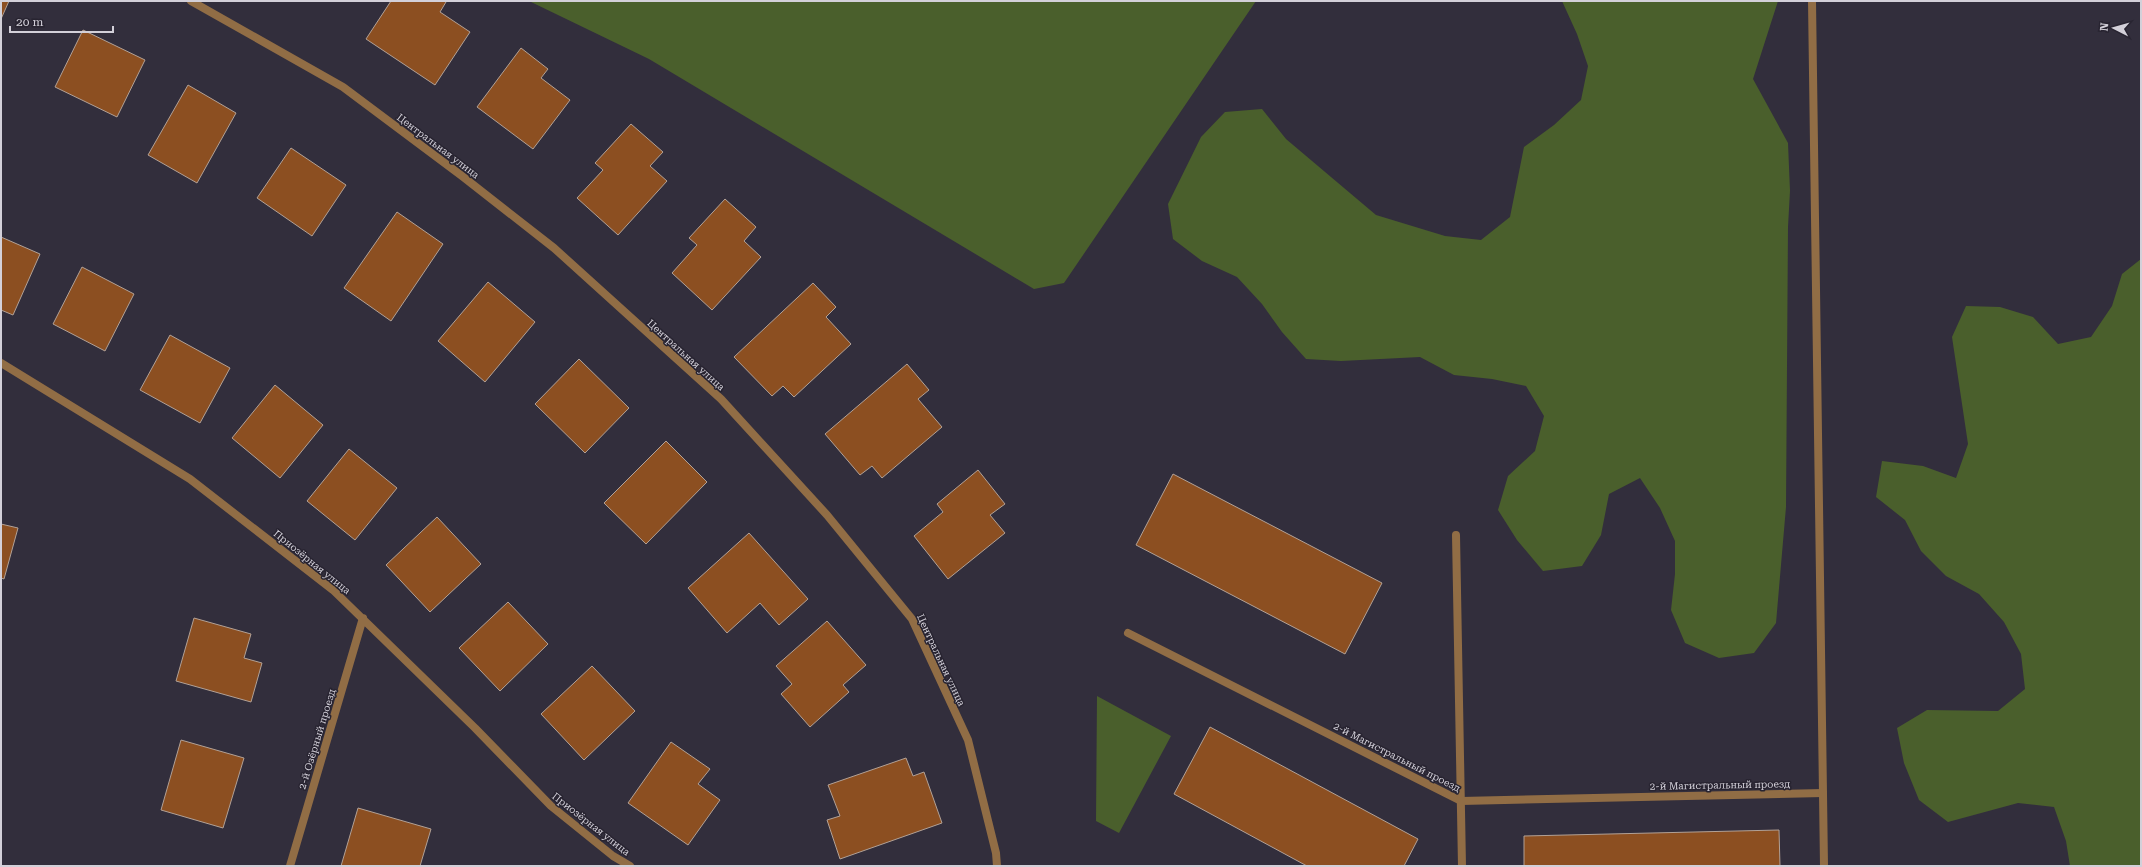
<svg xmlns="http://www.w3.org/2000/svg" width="2142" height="867" font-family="'Roboto Serif',serif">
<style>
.green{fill:#4a5f2c}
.building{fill:#8c4f21;stroke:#b2a196}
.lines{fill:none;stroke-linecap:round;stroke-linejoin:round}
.service{stroke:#916d45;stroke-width:8}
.minor{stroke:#916d45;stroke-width:8}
.labels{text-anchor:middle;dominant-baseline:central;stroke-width:3;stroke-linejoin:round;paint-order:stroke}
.street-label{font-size:10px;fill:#d3d0d9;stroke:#282431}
</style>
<rect width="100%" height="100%" fill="#322e3c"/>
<!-- green -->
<path class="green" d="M529 1H1256L1064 283 1034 289 649 59Z
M1562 1H1778L1753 79 1788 143 1790 191 1788 227 1786 507 1776 623 1754 653 1719 658 1685 643 1671 610 1675 574V541L1660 508 1640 478 1609 494 1601 535 1582 566 1543 571 1517 540 1498 510 1508 476 1535 451 1544 416 1526 386 1492 379 1454 375 1420 357 1341 361 1306 359 1282 332 1262 304 1237 277 1202 261 1173 239 1168 204 1201 137 1225 112 1262 109 1286 139 1376 215 1445 236 1481 240 1510 217 1524 147 1554 125 1581 100 1588 66 1577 34Z
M2141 259V866H2070L2066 841 2054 807 2018 803 1948 822 1919 800 1904 763 1897 728 1927 710 1998 711 2025 689 2021 654 2004 622 1979 594 1946 576 1921 551 1905 520 1876 497 1882 461 1923 466 1956 478 1968 444 1952 337 1966 306 2000 307 2033 317 2058 344 2091 337 2112 306 2122 274Z
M1097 696 1171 736 1119 833 1096 821Z"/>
<!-- building -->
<path class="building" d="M1 1H9L1 19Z
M391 1H444L446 2 440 12 470 32 435 85 366 39Z
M83 30 145 60 117 117 55 87Z
M521 48 548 69 541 78 570 100 533 149 477 107Z
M188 85 236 113 197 183 148 155Z
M631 124 663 152 650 166 667 181 618 235 577 198 603 170 595 163Z
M291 148 346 185 312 236 257 198Z
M725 199 756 227 744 241 761 257 712 310 672 273 697 245 689 238Z
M397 212 443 244 391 321 344 288Z
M1 237 40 254 13 315 1 310Z
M82 267 134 294 105 351 53 324Z
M488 282 535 322 485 382 438 341Z
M813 283 836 307 826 317 851 344 794 397 783 386 772 396 734 357Z
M170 335 230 368 200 423 140 390Z
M579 359 629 408 585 453 535 404Z
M907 364 929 390 918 399 942 427 882 478 872 466 860 475 825 434Z
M275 385 323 425 280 478 232 438Z
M666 441 707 482 646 544 604 503Z
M349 449 397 488 355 540 307 501Z
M978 470 1005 504 990 515 1005 533 948 579 914 536 943 512 937 504Z
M1173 474 1382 583 1345 654 1136 545Z
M437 517 481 564 430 612 386 565Z
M1 524 18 528 4 579 1 578Z
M749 533 808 599 779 625 760 603 727 633 688 588Z
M508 602 548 644 500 691 459 648Z
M194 618 251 634 244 658 262 663 251 702 176 681Z
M827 621 866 665 843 685 849 692 810 727 781 694 792 684 776 666Z
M592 666 635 711 584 760 541 714Z
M1210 727 1418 839 1404 866H1307L1174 794Z
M181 740 244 758 223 828 161 810Z
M671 742 710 769 698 784 720 800 688 845 628 803Z
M906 758 913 776 924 772 942 823 840 859 827 820 840 816 828 785Z
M358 808 431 829 420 866H341Z
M1779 830 1780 866H1524V836Z"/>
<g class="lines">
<!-- service -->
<path class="service" d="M1128 633 1461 801 1823 793"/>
<!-- minor -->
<path class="minor" d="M191 1 343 87 462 176 554 248 721 399 827 515 912 619 968 740 996 853 997 866
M1812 1 1824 866
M1 363 190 479 333 590 475 728 551 806 613 856 630 866
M1456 535 1462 866
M290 866 363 618"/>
</g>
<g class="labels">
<!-- street labels -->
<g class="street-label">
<text transform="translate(438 146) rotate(37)">Центральная улица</text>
<text transform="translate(686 355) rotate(42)">Центральная улица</text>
<text transform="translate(312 562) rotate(39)">Приозёрная улица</text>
<text transform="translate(941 660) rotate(65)">Центральная улица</text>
<text transform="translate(317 739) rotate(-73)">2-й Озёрный проезд</text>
<text transform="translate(1397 757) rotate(27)">2-й Магистральный проезд</text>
<text transform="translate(1720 785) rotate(-1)">2-й Магистральный проезд</text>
<text transform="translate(591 824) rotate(38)">Приозёрная улица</text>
</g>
</g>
<!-- border -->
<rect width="2142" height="867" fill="none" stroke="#d3d0d9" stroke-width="4"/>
<!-- north arrow -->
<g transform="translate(2114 28) rotate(276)" stroke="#282431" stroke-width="3" paint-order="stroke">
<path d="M0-3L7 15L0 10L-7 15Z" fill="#d3d0d9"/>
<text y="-6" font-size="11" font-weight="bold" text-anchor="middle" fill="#d3d0d9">N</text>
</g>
<!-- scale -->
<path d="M10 26v6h103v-6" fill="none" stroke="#d3d0d9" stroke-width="2"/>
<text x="16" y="26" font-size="12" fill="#d3d0d9" stroke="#282431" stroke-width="3" paint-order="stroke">20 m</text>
</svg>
